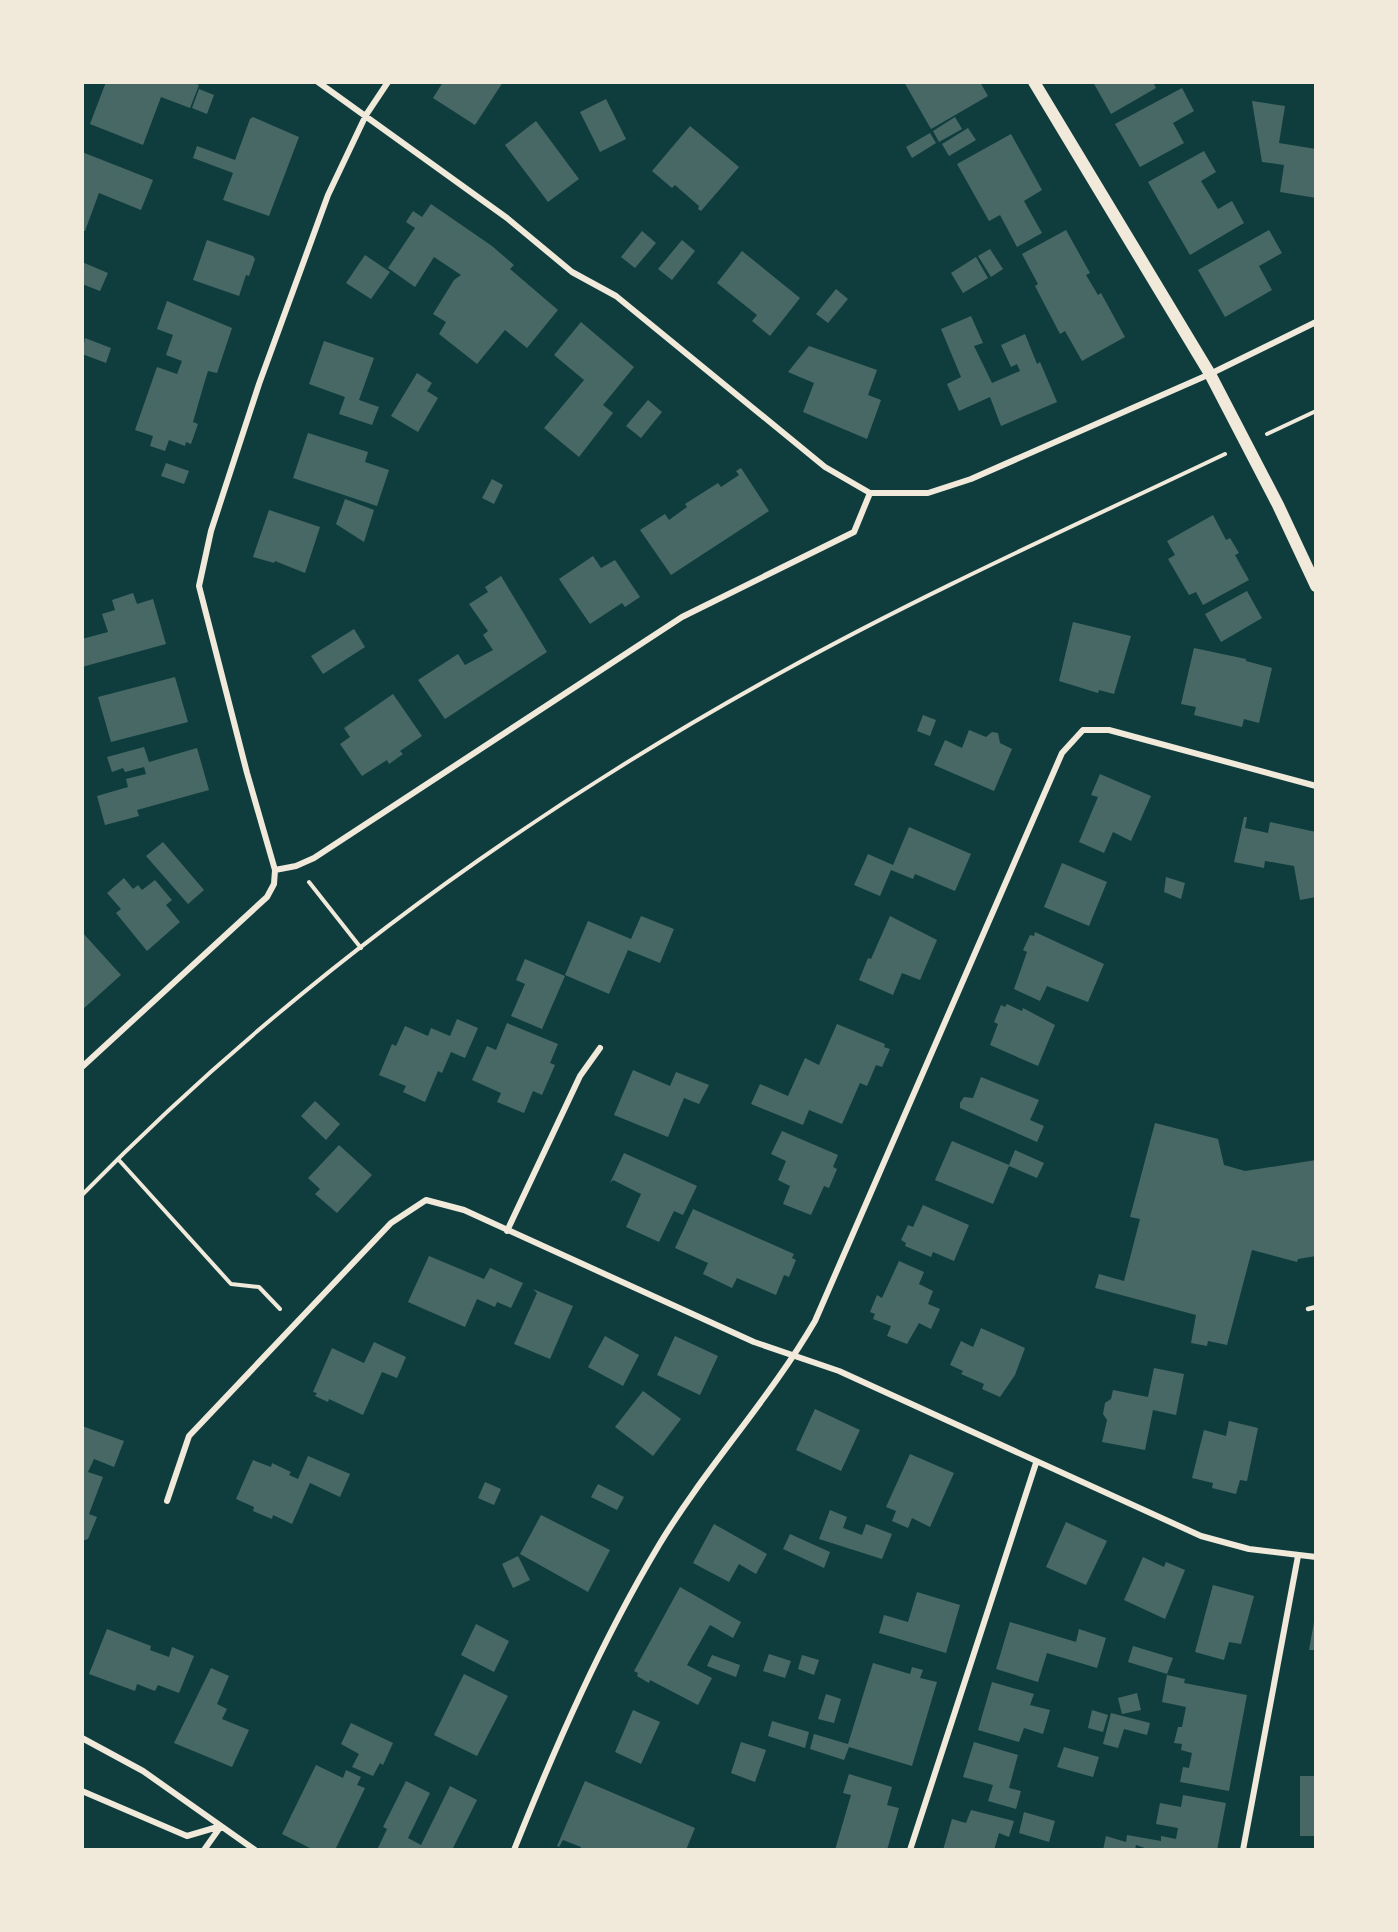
<svg xmlns="http://www.w3.org/2000/svg" width="1398" height="1932" font-family="'Source Sans 3',sans-serif">
<style>
.building{fill:#486865}
.lines{fill:none;stroke-linecap:round;stroke-linejoin:round}
.path{stroke:#f1e9da;stroke-width:4}
.service{stroke:#f1e9da;stroke-width:4.5}
.minor{stroke:#f1e9da;stroke-width:6}
.secondary{stroke:#f1e9da;stroke-width:12}
</style>
<rect width="100%" height="100%" fill="#0f3d3e"/>
<!-- building -->
<path class="building" d="M106 82H191L199 85 190 108 161 97 143 145 90 124Z
M443 82H503L475 125 433 98Z
M904 82H980L988 96 931 129Z
M1093 82H1153L1156 88 1111 114Z
M1182 88 1194 111 1173 123 1184 143 1140 167 1115 124Z
M199 89 214 95 207 114 192 108Z
M606 99 626 139 600 152 580 112Z
M1252 101 1285 106 1279 143 1316 149V198L1280 192 1284 165 1262 162Z
M253 117 299 137 269 216 223 200 233 173 193 158 197 146 235 160 250 119Z
M955 117 962 129 939 142 933 131Z
M536 121 579 179 548 202 505 145Z
M690 126 739 167 701 211 698 209 699 206 675 185 672 188 652 171Z
M968 128 976 140 949 156 942 144Z
M930 133 936 143 912 158 906 147Z
M1011 134 1042 190 1024 201 1042 233 1017 247 1000 215 989 221 957 164Z
M1204 151 1216 172 1201 181 1209 194 1218 209 1232 201 1244 223 1190 255 1148 182Z
M82 152 153 180 141 210 99 193 85 231H82Z
M431 204 492 246 514 265 510 269 558 310 527 348 505 330 477 364 439 334 446 322 433 314 454 280 461 275 434 257 415 287 388 268 415 228 406 222 413 211 422 217Z
M1066 230 1090 273 1086 275 1098 295 1101 293 1125 337 1082 361 1065 331 1060 334 1035 286 1038 284 1022 254Z
M1269 230 1282 253 1259 266 1272 290 1225 317 1198 270Z
M642 231 656 243 635 268 621 257Z
M207 240 253 256 255 259 249 276 246 275 239 296 193 280Z
M682 240 695 251 672 280 658 269Z
M990 249 1003 269 991 277 978 256Z
M742 251 800 298 770 336 752 321 757 315 717 283Z
M365 255 390 272 371 299 346 283Z
M976 257 988 278 963 293 951 273Z
M82 262 108 273 100 291 82 284Z
M836 289 848 299 828 323 816 314Z
M167 301 232 328 217 373 208 371 204 384 193 422 198 424 191 444 186 442 185 446 169 440 165 451 150 446 153 436 135 430 157 367 177 374 182 361 166 355 173 335 157 329Z
M971 316 983 343 974 346 992 383 1020 371 1017 364 1011 367 1001 345 1025 334 1037 364 1040 362 1057 402 1001 426 990 397 959 411 947 384 961 377 941 329Z
M581 322 634 367 603 405 613 413 579 457 544 428 584 380 554 355Z
M85 338 111 348 106 363 82 354Z
M324 341 374 358 359 400 379 407 372 425 339 414 345 397 309 384Z
M809 346 877 370 868 395 881 400 867 439 803 412 814 383 788 372Z
M417 373 432 383 427 391 438 398 418 432 391 416Z
M648 400 662 412 641 438 626 426Z
M308 433 368 452 365 462 389 470 377 506 293 478Z
M166 463 189 471 184 484 161 476Z
M741 468 769 511 671 575 640 530 665 514 669 520 687 507 685 504 718 483 721 487 739 475 736 471Z
M492 479 503 485 494 504 482 498Z
M345 499 374 510 364 542 336 524Z
M269 510 320 527 305 573 275 561 274 563 253 557Z
M1213 515 1226 540 1230 538 1239 553 1235 555 1249 580 1203 605 1196 592 1189 595 1168 559 1175 555 1167 541Z
M593 556 601 568 615 560 640 597 625 607 622 603 590 624 559 579Z
M501 576 547 652 445 719 418 680 458 654 465 665 493 650 483 635 488 631 469 604 488 592 485 587Z
M1247 591 1262 618 1221 642 1205 614Z
M133 593 137 604 153 599 166 644 82 667V639L108 632 102 614 115 610 112 600Z
M1073 622 1131 636 1114 694 1099 690 1098 693 1059 681Z
M354 629 365 647 323 674 311 656Z
M1194 648 1246 659V661L1272 668 1259 723 1244 719 1242 727 1194 715 1196 707 1181 704Z
M175 677 188 722 111 742 98 697Z
M393 694 422 736 400 751 403 754 389 764 387 760 362 776 340 744 350 737 344 728Z
M923 715 936 720 930 736 917 731Z
M969 730 986 737 992 732 998 733 1000 743 1012 749 994 791 934 765 945 740 962 748Z
M144 747 149 762 197 748 209 790 137 810 139 816 105 825 97 796 128 787 126 779 146 774 144 767 125 772 123 768 112 772 107 757Z
M1100 774 1151 796 1131 841 1113 832 1104 853 1079 842 1098 797 1091 795Z
M1244 817H1247L1245 828 1268 833 1270 822 1316 832V897L1300 900 1294 866 1265 861 1264 868 1234 862Z
M909 827 971 854 955 891 915 874 913 879 891 870 880 896 854 885 868 854 893 865Z
M163 842 204 890 188 904 146 856Z
M1062 863 1107 882 1089 926 1044 907Z
M1166 877 1185 883 1181 899 1164 892Z
M124 878 133 889 138 885 142 890 155 880 172 900 166 905 180 922 147 951 116 913 121 909 107 893Z
M641 916 674 929 660 963 628 950 609 994 565 975 588 921 631 939Z
M890 916 937 940 920 980 902 973 893 995 859 980 868 958 871 959Z
M82 932 121 975 82 1010Z
M1035 932 1104 964 1088 1002 1047 986 1040 1001 1014 989 1027 952 1023 950 1030 935 1034 936Z
M525 959 565 976 542 1029 511 1016 525 984 516 980Z
M1007 1004 1022 1011 1023 1008 1055 1025 1038 1066 990 1045 998 1024 994 1022 1001 1005 1005 1007Z
M457 1019 478 1028 465 1058 451 1052 442 1073 438 1071 425 1102 403 1092 406 1086 379 1075 392 1044 396 1046 405 1026 428 1036 431 1028 450 1036Z
M507 1023 558 1044 550 1063 555 1065 542 1095 533 1091 524 1113 497 1102 501 1093 472 1080 487 1046 496 1050Z
M837 1024 885 1044 884 1047 890 1049 882 1067 876 1065 867 1086 860 1083 842 1124 809 1110 803 1125 751 1104 760 1084 788 1096 805 1058 819 1065Z
M633 1070 670 1086 676 1072 709 1085 699 1104 684 1098 668 1137 614 1115Z
M981 1077 1039 1100 1030 1120 1044 1126 1037 1142 960 1108V1103L964 1097 973 1098Z
M315 1101 340 1124 326 1140 301 1116Z
M1155 1123 1218 1139 1224 1165 1245 1171 1316 1160V1256L1298 1259 1297 1262 1252 1250 1227 1345 1208 1341 1207 1346 1191 1343 1196 1315 1095 1288 1099 1274 1124 1281 1140 1219 1130 1217Z
M782 1131 838 1155 833 1167 837 1169 829 1188 824 1186 811 1215 783 1204 790 1186 778 1180 786 1161 771 1154Z
M952 1141 1009 1165 1015 1150 1044 1163 1037 1178 1009 1166 993 1204 935 1180Z
M339 1145 372 1175 337 1213 315 1194 320 1189 308 1178Z
M624 1153 697 1186 683 1215 674 1211 659 1242 626 1227 641 1194 613 1180 610 1183Z
M923 1205 969 1225 954 1261 933 1252 931 1257 905 1246 906 1243 901 1240 908 1225 913 1227Z
M693 1209 794 1254 792 1258 796 1260 789 1277 784 1275 776 1295 737 1278 732 1288 703 1274 708 1263 675 1248Z
M429 1256 484 1279 490 1268 523 1283 511 1308 497 1302 495 1307 477 1299 465 1327 408 1302Z
M899 1261 924 1272 919 1284 933 1291 928 1304 940 1309 931 1329 919 1323 907 1344 887 1336 891 1326 873 1319 875 1314 870 1312 877 1295 882 1298Z
M533 1289 573 1306 550 1359 514 1344 537 1293Z
M981 1328 1025 1348 1015 1375 1000 1397 982 1389 984 1384 961 1374 963 1371 950 1365 961 1341 973 1347Z
M605 1336 639 1355 623 1386 588 1367Z
M675 1336 718 1356 700 1395 657 1375Z
M374 1342 406 1357 397 1378 382 1372 363 1415 329 1399 328 1402 315 1396 317 1393 313 1392 332 1348 364 1363Z
M1154 1368 1184 1374 1176 1415 1153 1410 1145 1450 1102 1442 1107 1420 1103 1414 1105 1403 1111 1399 1113 1390 1148 1397Z
M643 1391 681 1419 653 1456 615 1427Z
M815 1409 860 1430 841 1471 796 1450Z
M1229 1421 1258 1428 1247 1481 1240 1480 1236 1494 1212 1488 1213 1483 1192 1478 1204 1430 1226 1436Z
M82 1426 124 1441 114 1467 94 1459 88 1472 103 1477 89 1514 97 1517 88 1539 82 1541Z
M910 1454 954 1473 930 1527 912 1518 908 1528 892 1521 896 1511 886 1507Z
M308 1456 350 1474 340 1497 310 1483 292 1524 273 1515 272 1519 253 1511 254 1507 236 1499 253 1460 271 1467 272 1463 291 1472 289 1475 298 1479Z
M485 1482 501 1489 494 1505 478 1498Z
M598 1484 624 1497 617 1510 591 1497Z
M830 1510 847 1517 843 1528 862 1535 866 1524 892 1534 882 1559 819 1539Z
M541 1515 610 1550 588 1592 520 1554Z
M1066 1522 1107 1541 1086 1585 1046 1567Z
M714 1524 767 1554 756 1574 739 1564 729 1582 693 1563Z
M790 1534 830 1552 824 1568 783 1549Z
M518 1556 530 1580 513 1588 502 1564Z
M1143 1557 1164 1567 1166 1562 1185 1570 1165 1619 1124 1600Z
M1213 1585 1254 1596 1241 1644 1229 1642 1224 1660 1195 1652Z
M680 1587 741 1622 733 1638 710 1625 687 1665 712 1678 698 1705 650 1680 649 1683 637 1676 638 1673 634 1671Z
M917 1592 960 1605 946 1653 879 1633 884 1615 908 1622Z
M1010 1622 1076 1642 1079 1629 1106 1638 1097 1668 1047 1653 1038 1682 996 1669Z
M1314 1622 1316 1650H1309Z
M476 1624 509 1641 494 1672 461 1655Z
M107 1629 151 1646 150 1650 169 1657 172 1647 194 1656 179 1693 158 1685 155 1691 137 1684 135 1691 89 1674Z
M1133 1646 1173 1658 1167 1674 1128 1662Z
M769 1654 791 1661 785 1678 763 1671Z
M712 1655 740 1665 736 1677 707 1666Z
M802 1655 819 1660 814 1675 798 1669Z
M873 1663 910 1674 912 1667 923 1670 920 1678 937 1682 912 1766 849 1747 844 1760 810 1749 814 1734 848 1744Z
M211 1668 229 1676 217 1704 227 1709 222 1719 249 1730 232 1767 174 1743Z
M464 1674 508 1696 477 1756 434 1735Z
M1167 1675 1185 1679 1184 1683 1247 1695 1229 1791 1180 1782 1183 1767 1189 1768 1192 1753 1181 1750 1182 1744 1174 1743 1178 1727H1182L1186 1707 1162 1702Z
M992 1682 1034 1694 1030 1705 1050 1710 1043 1734 1024 1728 1019 1742 978 1730Z
M1137 1693 1141 1710 1122 1714 1118 1698Z
M826 1694 841 1699 834 1723 818 1719Z
M633 1710 660 1722 641 1764 615 1752Z
M1092 1710 1108 1715 1103 1732 1088 1728Z
M1111 1713 1150 1723 1147 1735 1124 1729 1118 1748 1103 1744Z
M772 1721 809 1732 805 1748 768 1736Z
M351 1723 393 1743 383 1765 380 1763 373 1776 352 1767 359 1754 341 1744Z
M741 1742 766 1750 755 1782 731 1773Z
M974 1742 1018 1755 1009 1788 1021 1791 1016 1809 988 1801 993 1785 963 1777Z
M1064 1747 1099 1757 1093 1777 1057 1767Z
M316 1765 343 1778 346 1770 361 1777 357 1785 365 1788 335 1850H314L282 1834Z
M849 1774 892 1787 887 1805 899 1808 887 1850H835L851 1795 843 1793Z
M1300 1776H1316V1836H1300Z
M406 1781 430 1793 408 1838 421 1845 450 1786 477 1800 452 1850H377L387 1829 383 1827Z
M585 1781 695 1828 686 1850H580L581 1847 563 1840 559 1847 557 1846Z
M1183 1795 1226 1803 1217 1850H1151L1136 1845 1135 1850H1103L1106 1836 1126 1842 1127 1835 1161 1841V1836L1176 1839 1178 1828 1156 1824 1160 1803 1181 1807Z
M971 1810 1014 1821 1009 1837 999 1833 994 1850H943L952 1819 966 1823Z
M1024 1812 1055 1821 1049 1842 1019 1833Z"/>
<g class="lines">
<!-- path -->
<path class="path" d="M1267 434 1316 411
M309 882 361 948
M118 1159 231 1284 259 1287 280 1309
M82 1195C286 986 526 813 780 673 924 593 1076 525 1225 454"/>
<!-- service -->
<path class="service" d="M1308 1309 1316 1307"/>
<!-- minor -->
<path class="minor" d="M318 82 507 218 572 272 616 296 825 467 870 493H928L971 479 1210 374 1316 322
M275 870 247 773 199 586 211 531 259 384 328 195 366 115 388 82
M82 1067 267 897 274 884 275 870 296 866 314 858 682 617 854 532 870 493
M507 1231 580 1076 600 1048
M167 1501 189 1436 391 1223 426 1200 464 1210 754 1342 839 1371 1201 1536 1249 1549 1316 1557
M82 1738 143 1771 255 1850
M82 1791 187 1836 221 1826
M204 1850 221 1826
M514 1850C556 1745 601 1642 659 1545 706 1467 769 1400 815 1321L1062 753 1083 730H1109L1316 786
M910 1850 1036 1463
M1243 1850 1298 1556"/>
<!-- secondary -->
<path class="secondary" d="M1034 82 1210 374 1278 505 1316 586"/>
</g>
<!-- border -->
<rect width="1398" height="1932" fill="none" stroke="#f1e9da" stroke-width="168"/>
</svg>
